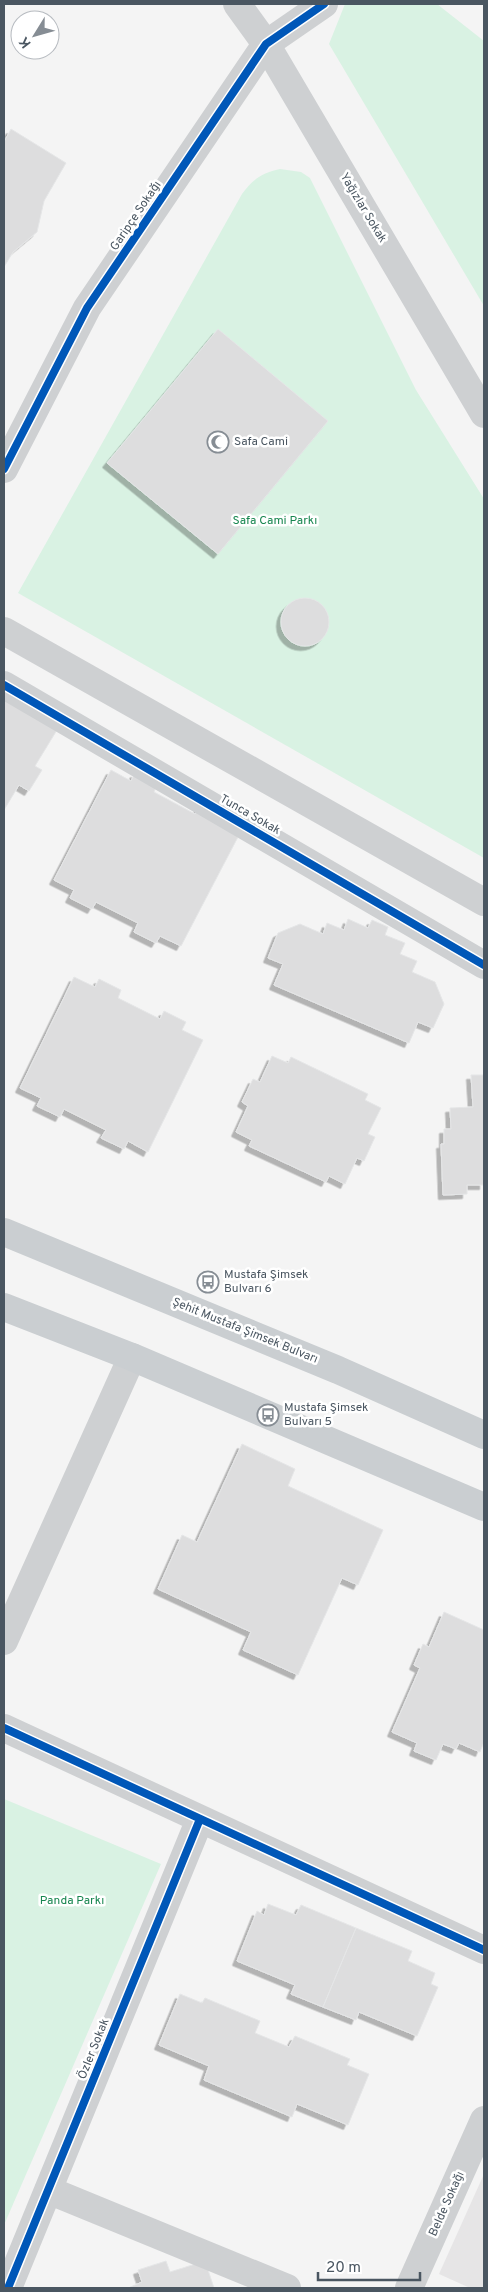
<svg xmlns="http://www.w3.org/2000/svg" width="488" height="2292" font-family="Overpass,sans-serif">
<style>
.education{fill:#e6e5e6}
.green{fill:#d9f2e3}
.building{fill:#ddddde;stroke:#e5e6e7;filter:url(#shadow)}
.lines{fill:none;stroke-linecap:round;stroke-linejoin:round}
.street{stroke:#ced0d2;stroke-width:28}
.primary{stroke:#caced1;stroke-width:28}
.cycleway-casing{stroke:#fff;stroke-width:11}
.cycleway{stroke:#0057b8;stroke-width:8}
.labels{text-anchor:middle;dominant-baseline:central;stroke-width:5;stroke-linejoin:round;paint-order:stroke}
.street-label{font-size:12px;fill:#4a5661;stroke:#fff}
.poi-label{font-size:12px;fill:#4a5661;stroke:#fff;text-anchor:start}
.park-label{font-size:12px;fill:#17864f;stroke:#fff}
</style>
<defs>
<filter id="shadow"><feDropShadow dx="-4.5" dy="4.5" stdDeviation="0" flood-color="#0004"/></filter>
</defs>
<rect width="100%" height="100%" fill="#f4f4f4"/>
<!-- education -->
<path class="education" d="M484 2174V2288H470L439 2274Z"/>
<!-- green -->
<path class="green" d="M345 4H437L484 41V306L329 44Z
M280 169 301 172 310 178 416 390 484 499V858L18 593 242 194C253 179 262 173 280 169Z
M4 1799 161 1864 4 2225Z"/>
<!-- building -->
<path class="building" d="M11 129 66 163 44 201 37 232 13 252 4 267V142Z
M218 329 328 421 218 554 107 463Z
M281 622a24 24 0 1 1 48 0a24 24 0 1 1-48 0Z
M4 698 57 730 35 766 42 770 29 791 19 785 4 810Z
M111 770 131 781 135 773 157 785 154 792 195 814 199 807 238 837 181 946 160 936 156 943 134 932 138 923 96 902 92 909 70 898 74 890 54 880Z
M348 919 368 928 372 920 388 927 385 935 405 943 400 954 417 961 412 972 435 982 444 1004 433 1028 418 1022 409 1043 274 985 283 964 268 958 278 933 300 924 323 934 327 923 344 930Z
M74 977 95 987 99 979 121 990 118 998 160 1019 164 1011 186 1022 182 1030 203 1040 148 1152 128 1141 124 1149 101 1138 106 1130 64 1109 60 1117 37 1106 41 1098 20 1088Z
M272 1056 288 1063 291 1057 368 1094 365 1100 381 1108 368 1134 375 1137 364 1161 357 1158 345 1184 329 1176 326 1182 249 1146 252 1140 236 1132 248 1106 242 1102 253 1079 260 1082Z
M471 1075H484V1185H467V1194L443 1195 441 1144H444V1129H451L450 1108 473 1107Z
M242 1444 295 1469 288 1486 383 1530 358 1585 342 1578 298 1675 243 1650 251 1632 158 1589 182 1535 197 1542Z
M444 1612 484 1630V1742L480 1752 459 1743 456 1749 443 1744 436 1760 414 1751 417 1743 392 1732 420 1668 414 1665 423 1644 429 1647Z
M268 1904 296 1915 301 1905 356 1928 323 2007 291 1994 295 1985 237 1961 257 1911 264 1915Z
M356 1928 412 1951 408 1961 435 1973 431 1984 438 1987 417 2036 359 2012 356 2020 323 2007Z
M180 1994 202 2003 205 1998 260 2021 255 2033 289 2047 295 2036 350 2059 347 2065 369 2074 348 2125 297 2104 292 2117 204 2080 209 2066 159 2045Z
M166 2261 170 2272 205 2261 214 2288H128L142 2282 138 2270Z"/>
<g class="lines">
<!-- street -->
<path class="street" d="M237 4 266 44 484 414
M4 469 87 308 266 44 324 4
M4 631 484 902
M4 685 484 965
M4 1641 132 1357
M4 1728 484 1950
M48 2190 287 2288
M8 2288 200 1819
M409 2288 484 2120"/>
<!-- primary -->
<path class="primary" d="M4 1232 338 1370 484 1435
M4 1307 132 1357 484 1507"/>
<!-- cycleway casing -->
<g class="cycleway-casing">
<path id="cycleway" d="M4 469 87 308 266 44 324 4
M4 685 484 965
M4 1728 484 1950
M8 2288 200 1819"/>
</g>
<!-- cycleway -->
<use href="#cycleway" class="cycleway"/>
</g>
<!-- icons -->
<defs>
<g id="mosque-ring" transform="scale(1.125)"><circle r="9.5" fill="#fff" stroke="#868d94" stroke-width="1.5"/><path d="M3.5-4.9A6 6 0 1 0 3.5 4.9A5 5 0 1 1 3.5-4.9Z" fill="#868d94"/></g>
<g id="bus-ring" transform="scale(1.125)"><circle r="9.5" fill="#fff" stroke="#868d94" stroke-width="1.5"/><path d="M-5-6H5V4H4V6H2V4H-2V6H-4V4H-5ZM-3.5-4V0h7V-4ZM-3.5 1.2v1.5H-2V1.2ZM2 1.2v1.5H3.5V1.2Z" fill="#868d94"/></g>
</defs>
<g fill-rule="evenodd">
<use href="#mosque-ring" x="218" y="442"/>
<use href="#bus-ring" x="208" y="1282"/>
<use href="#bus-ring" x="268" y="1415"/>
</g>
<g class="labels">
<!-- street labels -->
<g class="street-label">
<text transform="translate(363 208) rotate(59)">Yağızlar Sokak</text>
<text transform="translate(136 216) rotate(-56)">Garipçe Sokağı</text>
<text transform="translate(250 815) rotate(30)">Tunca Sokak</text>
<text transform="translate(245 1331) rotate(22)">Şehit Mustafa Şimsek Bulvarı</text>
<text transform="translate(94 2049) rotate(-68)">Özler Sokak</text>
<text transform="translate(447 2204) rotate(-66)">Belde Sokağı</text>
</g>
<!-- poi labels -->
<g class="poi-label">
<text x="234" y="442">Safa Cami</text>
<text x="224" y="1275">Mustafa Şimsek<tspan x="224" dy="14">Bulvarı 6</tspan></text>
<text x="284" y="1408">Mustafa Şimsek<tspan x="284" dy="14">Bulvarı 5</tspan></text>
</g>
<!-- park labels -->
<g class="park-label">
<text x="275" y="521">Safa Cami Parkı</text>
<text x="72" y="1901">Panda Parkı</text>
</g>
</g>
<!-- border -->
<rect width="488" height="2292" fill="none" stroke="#4a5661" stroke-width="10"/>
<!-- north arrow -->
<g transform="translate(35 35) rotate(233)"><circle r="24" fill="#ffffff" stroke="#b7bbc0"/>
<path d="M0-4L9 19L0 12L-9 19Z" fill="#868d94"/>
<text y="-8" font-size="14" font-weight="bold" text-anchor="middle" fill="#4a5661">K</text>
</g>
<!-- scale -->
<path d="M318 2272v8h102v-8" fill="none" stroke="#4a5661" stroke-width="2.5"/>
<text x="326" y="2272" font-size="15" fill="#4a5661" stroke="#ffffff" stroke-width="4" paint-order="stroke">20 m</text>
</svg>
